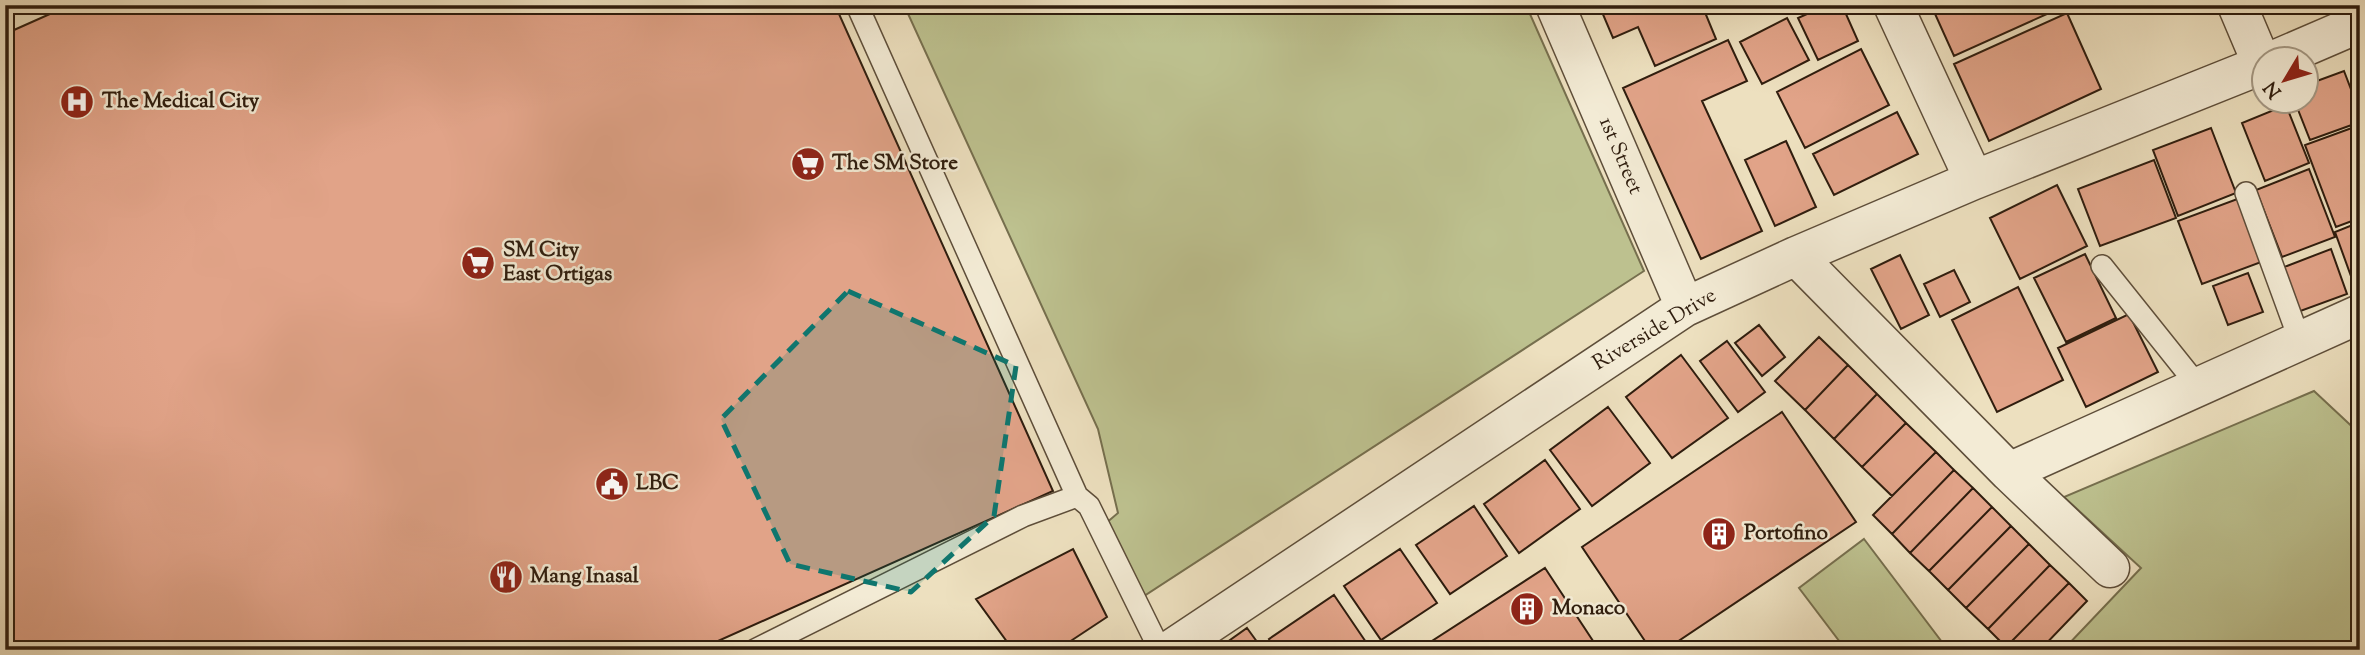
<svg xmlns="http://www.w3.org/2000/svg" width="2365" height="655" font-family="'Sorts Mill Goudy',serif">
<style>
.green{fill:#bdc18f;stroke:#766f4e;stroke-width:2}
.building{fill:#e1a388;stroke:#2f1d0e;stroke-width:2}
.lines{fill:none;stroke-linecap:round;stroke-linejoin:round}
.service-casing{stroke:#5e4e3a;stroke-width:24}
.minor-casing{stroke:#5e4e3a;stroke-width:41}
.service{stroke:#f3ebd5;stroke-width:21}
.minor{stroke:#f3ebd5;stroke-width:38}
.marked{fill:#0f766e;fill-opacity:0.2;stroke:#0f766e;stroke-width:5;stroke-dasharray:14 9;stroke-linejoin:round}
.labels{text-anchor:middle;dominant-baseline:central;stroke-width:5;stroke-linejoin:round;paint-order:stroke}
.poi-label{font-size:21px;font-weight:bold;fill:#2f1d0e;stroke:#f3ebd5;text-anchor:start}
.street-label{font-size:21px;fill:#2f1d0e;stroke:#f3ebd5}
</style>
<rect width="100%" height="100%" fill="#ede0bf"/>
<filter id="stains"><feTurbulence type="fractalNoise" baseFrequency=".00286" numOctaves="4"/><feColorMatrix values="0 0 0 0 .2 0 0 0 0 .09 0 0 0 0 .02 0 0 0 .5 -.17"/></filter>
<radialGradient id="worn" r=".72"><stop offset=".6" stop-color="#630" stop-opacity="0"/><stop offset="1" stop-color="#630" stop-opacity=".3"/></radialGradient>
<!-- green -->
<path class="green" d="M904 5H1526L1644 271 1144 596 1105 524 1118 513 1098 429Z
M2314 391 2360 434V650H2063L2141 568 2064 497Z
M1864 539 1948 650H1846L1799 588Z"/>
<!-- building -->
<path class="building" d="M70 5H835L1053 491 698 650H5V34Z
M1599 5H1702L1716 39 1655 66 1638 27 1613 38Z
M1827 5H1842L1858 41 1818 60 1798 18Z
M1931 5H2043L2047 14 1954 56Z
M2067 13 2101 89 1989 141 1954 64Z
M1787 18 1809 60 1762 84 1740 42Z
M1728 40 1747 81 1702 101 1762 231 1701 259 1623 88Z
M1861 49 1889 105 1805 148 1777 92Z
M2344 71 2360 113V122L2310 140 2295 102H2306V85Z
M2286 105 2309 163 2265 181 2242 123Z
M1897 112 1918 154 1834 195 1813 154Z
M2360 125V218L2336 227 2305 145Z
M2211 128 2236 193 2178 216 2153 150Z
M1786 141 1816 207 1775 226 1745 160Z
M2154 160 2176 218 2100 246 2078 189Z
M2309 169 2335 237 2282 257 2256 190Z
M2057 185 2087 246 2020 279 1990 218Z
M2240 198 2264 261 2202 284 2178 221Z
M2360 222V276L2352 279 2335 232Z
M2331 249 2347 294 2295 313 2279 269Z
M2085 254 2116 318 2066 342 2034 278Z
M1900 255 1929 315 1901 329 1871 269Z
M1954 270 1970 302 1940 317 1924 284Z
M2248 273 2263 312 2228 325 2213 286Z
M2018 287 2063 380 1997 412 1952 320Z
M2129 314 2158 372 2086 407 2058 348Z
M1759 325 1785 357 1762 376 1735 343Z
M1819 337 1848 365 1805 410 1775 381Z
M1727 341 1765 392 1738 412 1700 361Z
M1681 355 1728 418 1672 458 1626 397Z
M1848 365 1877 394 1834 439 1805 410Z
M1877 394 1906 423 1862 467 1834 439Z
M1608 407 1650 463 1592 506 1550 450Z
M1782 412 1856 522 1665 650H1651L1582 547Z
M1906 423 1936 452 1892 496 1862 467Z
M1936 452 1954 470 1892 534 1873 515Z
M1545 460 1580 509 1519 553 1484 504Z
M1954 470 1973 488 1910 553 1892 534Z
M1973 488 1992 507 1929 571 1910 553Z
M1474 506 1507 556 1450 594 1416 545Z
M1992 507 2011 526 1948 590 1929 571Z
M2011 526 2029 544 1966 608 1948 590Z
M2029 544 2050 565 1988 629 1966 608Z
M1073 549 1107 617 1057 650H1013L976 599Z
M1400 549 1437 603 1381 640 1344 586Z
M2050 565 2069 583 2006 647 1988 629Z
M1545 568 1599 650H1418Z
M2069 583 2087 601 2040 650H2009L2006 647Z
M1334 595 1370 648 1276 650 1269 639Z
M1247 628 1263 650H1226L1223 645Z"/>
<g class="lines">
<!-- service casing -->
<g class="service-casing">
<path id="service" d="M857 5 1077 496 1089 506 1160 650
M2246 193 2300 341
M2102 266 2198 386
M755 650 1023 516 1077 496"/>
</g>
<!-- minor casing -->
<g class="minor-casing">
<path id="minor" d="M1555 5 1685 307
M1893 5 1974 180
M2237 5 2262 64
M2274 60 2360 23
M1796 256 2009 472 2110 568
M2009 472 2360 314
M1170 650 1685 307 1796 256 1974 180 2264 64"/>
</g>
<!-- service -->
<use href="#service" class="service"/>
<!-- minor -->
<use href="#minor" class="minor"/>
</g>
<!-- marked area -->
<path class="marked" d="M848 291 1016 366 994 516 911 592 790 564 721 419Z"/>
<!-- icons -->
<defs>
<g id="hospital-disc" transform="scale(1.75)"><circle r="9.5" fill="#8f2418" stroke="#f3ebd5"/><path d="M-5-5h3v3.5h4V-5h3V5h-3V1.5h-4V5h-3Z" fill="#fff"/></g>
<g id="supermarket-disc" transform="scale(1.75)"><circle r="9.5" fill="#8f2418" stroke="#f3ebd5"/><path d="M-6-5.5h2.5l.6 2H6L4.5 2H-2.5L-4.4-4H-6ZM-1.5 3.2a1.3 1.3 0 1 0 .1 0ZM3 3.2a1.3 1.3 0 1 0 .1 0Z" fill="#fff"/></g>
<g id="civic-disc" transform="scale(1.75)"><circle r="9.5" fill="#8f2418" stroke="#f3ebd5"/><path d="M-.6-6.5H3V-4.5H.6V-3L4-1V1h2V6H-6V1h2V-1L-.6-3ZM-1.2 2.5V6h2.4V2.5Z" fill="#fff"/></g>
<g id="building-disc" transform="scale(1.75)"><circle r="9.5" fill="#8f2418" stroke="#f3ebd5"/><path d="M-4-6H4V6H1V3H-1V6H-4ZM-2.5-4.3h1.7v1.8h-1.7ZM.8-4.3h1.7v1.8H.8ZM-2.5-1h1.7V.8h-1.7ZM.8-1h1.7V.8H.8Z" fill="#fff"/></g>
<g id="restaurant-disc" transform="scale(1.75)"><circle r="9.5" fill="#8f2418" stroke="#f3ebd5"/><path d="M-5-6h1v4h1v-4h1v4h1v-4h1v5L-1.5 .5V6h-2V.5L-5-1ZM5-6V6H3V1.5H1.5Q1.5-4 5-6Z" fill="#fff"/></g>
</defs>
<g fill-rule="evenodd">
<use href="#hospital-disc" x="77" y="102"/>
<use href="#supermarket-disc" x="808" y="164"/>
<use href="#supermarket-disc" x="478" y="263"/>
<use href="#civic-disc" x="612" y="484"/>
<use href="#building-disc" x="1719" y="534"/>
<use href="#restaurant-disc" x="506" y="577"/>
<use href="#building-disc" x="1527" y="609"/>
</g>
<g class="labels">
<!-- poi labels -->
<g class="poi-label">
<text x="102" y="102">The Medical City</text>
<text x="832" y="164">The SM Store</text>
<text x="503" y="251">SM City<tspan x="503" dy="24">East Ortigas</tspan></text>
<text x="636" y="484">LBC</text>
<text x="1744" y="534">Portofino</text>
<text x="530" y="577">Mang Inasal</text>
<text x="1552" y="609">Monaco</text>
</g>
<!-- street labels -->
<g class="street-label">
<text transform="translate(1620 156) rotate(67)">1st Street</text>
<text transform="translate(1655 330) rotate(-31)">Riverside Drive</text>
</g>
</g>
<!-- margin -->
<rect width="2365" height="655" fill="none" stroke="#ede0bf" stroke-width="28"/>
<rect x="7" y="7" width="2351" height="641" fill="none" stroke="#2f1d0e" stroke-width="3.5"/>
<rect x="14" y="14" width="2337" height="627" fill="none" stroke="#2f1d0e" stroke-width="2"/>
<!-- north arrow -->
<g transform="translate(2285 80) rotate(232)"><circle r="33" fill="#f3ebd5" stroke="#a59985" stroke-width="2"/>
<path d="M0-5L12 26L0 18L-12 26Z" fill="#8f2418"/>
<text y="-10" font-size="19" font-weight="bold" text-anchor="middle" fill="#2f1d0e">N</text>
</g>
<rect width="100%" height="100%" filter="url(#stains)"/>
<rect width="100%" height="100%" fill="url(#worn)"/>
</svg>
